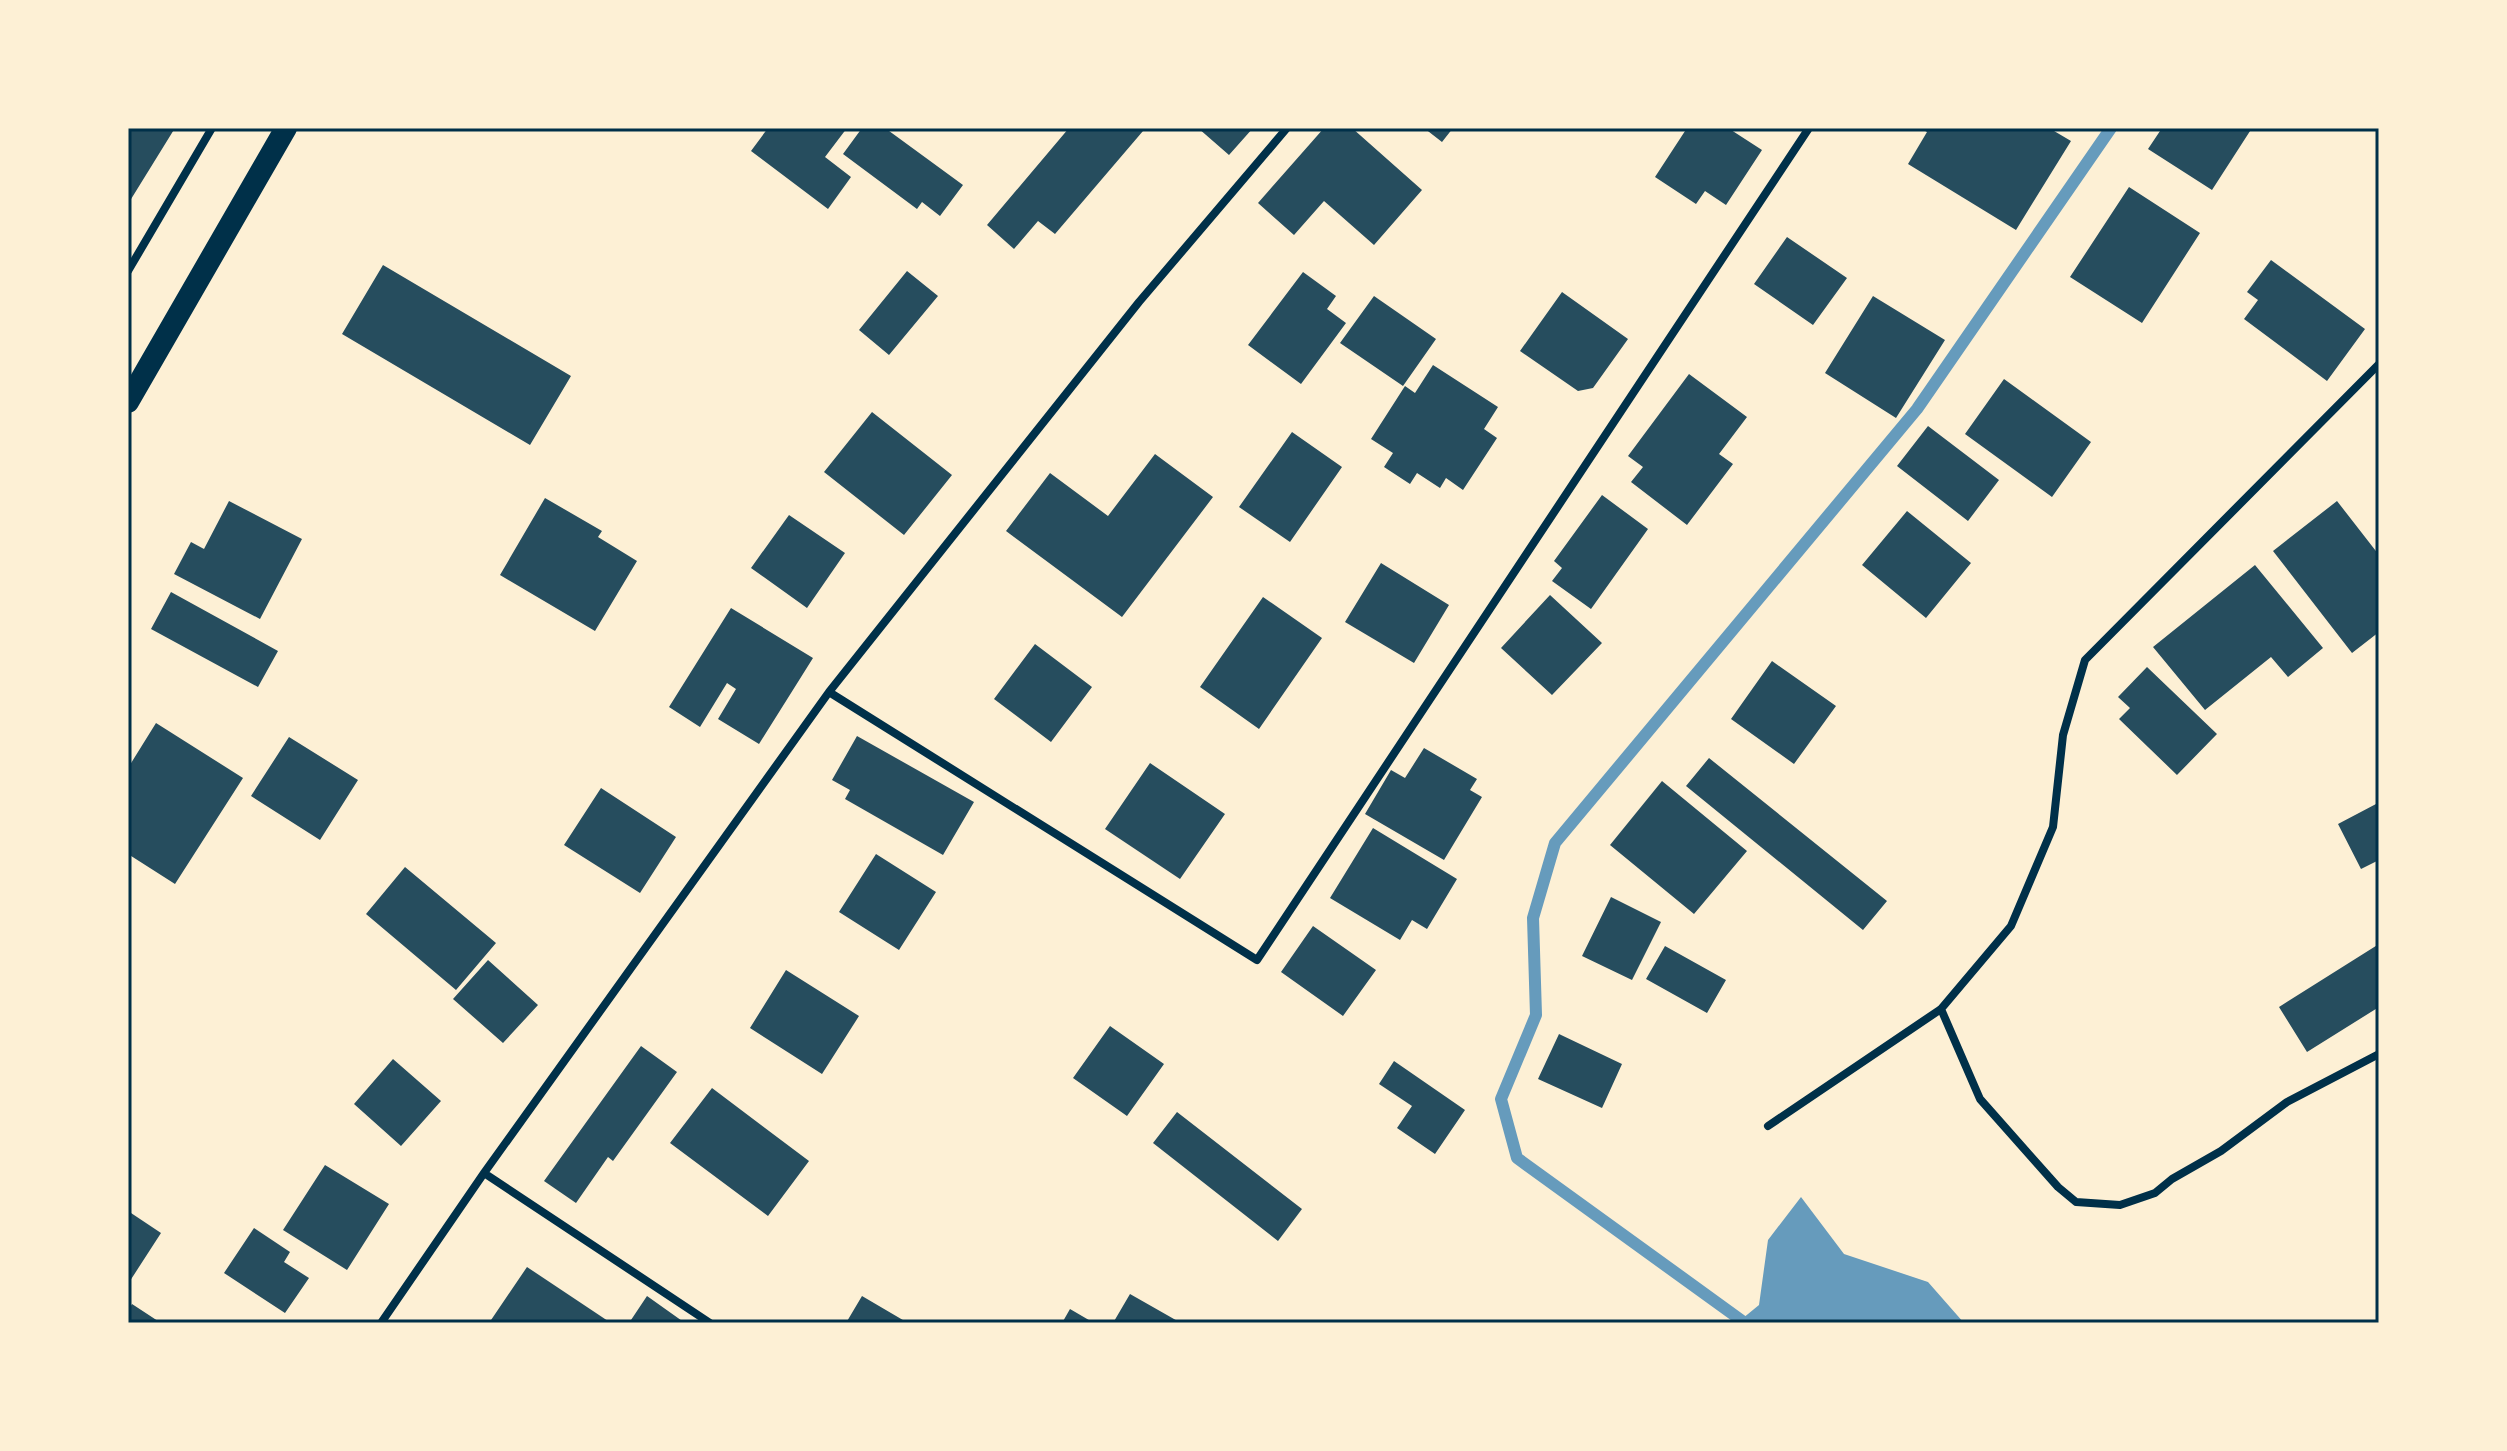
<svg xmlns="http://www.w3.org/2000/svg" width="2507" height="1451" font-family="'Golos Text',sans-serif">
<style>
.water{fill:#669bbc}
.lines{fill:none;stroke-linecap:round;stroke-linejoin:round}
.stream{stroke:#669bbc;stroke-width:12}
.building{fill:#264d5e}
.minor{stroke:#003049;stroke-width:8}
.trunk{stroke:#003049;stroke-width:22}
.neatline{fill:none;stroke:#003049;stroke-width:3}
</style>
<rect width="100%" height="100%" fill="#fdf0d5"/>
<!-- water -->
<path class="water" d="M1801 1197 1844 1254 1928 1282 1964 1323H1737L1759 1305 1768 1240Z"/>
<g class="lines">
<!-- stream -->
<path class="stream" d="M1745 1323 1517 1158 1501 1099 1536 1015 1533 918 1555 843 1917 409 2111 128"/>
</g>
<!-- building -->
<path class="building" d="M128 128H175L128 204Z
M768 128H847L825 157 851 177 828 209 751 151Z
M862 128H885L963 185 940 216 922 202 917 209 843 154Z
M1069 128H1139L1143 131 1055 234 1038 221 1014 249 987 225Z
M1198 128H1253L1229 155Z
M1324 128H1352L1422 190 1374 245 1324 201 1294 235 1258 203Z
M1424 128H1453L1442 142Z
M1687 128H1728L1762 150 1726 205 1705 191 1696 204 1655 177Z
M1920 128H2049L2071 141 2016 230 1908 164 1927 132Z
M2162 128H2252L2212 190 2148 149Z
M2129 187 2200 233 2142 323 2070 277Z
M1787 237 1847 278 1813 325 1754 284Z
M2271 260 2365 329 2327 381 2244 319 2258 300 2247 292Z
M383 265 571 376 530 445 342 334Z
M907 271 938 296 889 355 859 330Z
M1303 272 1336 296 1327 309 1346 323 1301 384 1248 345Z
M1562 292 1628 339 1593 388 1578 391 1520 351Z
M1374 296 1436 339 1403 386 1340 343Z
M1873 296 1945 340 1896 418 1825 373Z
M1433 365 1498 407 1484 429 1497 438 1463 490 1446 478 1440 488 1417 473 1410 484 1384 467 1393 453 1371 439 1405 386 1415 393Z
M1689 374 1747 417 1719 454 1733 464 1687 525 1631 482 1643 467 1628 456Z
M2004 379 2091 442 2052 497 1965 434Z
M872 412 952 475 904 535 824 472Z
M1928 426 1999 480 1968 521 1897 466Z
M1292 432 1342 467 1290 542 1239 507Z
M1155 454 1213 497 1122 617 1006 531 1050 473 1108 516Z
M1602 495 1648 529 1591 609 1552 581 1562 568 1554 561Z
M545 498 602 531 598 537 637 561 595 631 500 575Z
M229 501 302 539 260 619 174 574 191 542 204 549Z
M2337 501 2379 555V632L2352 653 2273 551Z
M1907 511 1971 563 1926 618 1862 565Z
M789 515 845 553 807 608 751 568Z
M1381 563 1449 605 1414 663 1345 622Z
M2255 565 2323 648 2288 677 2271 657 2205 710 2153 647Z
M171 592 278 651 258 687 151 629Z
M1550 595 1602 643 1552 695 1501 648Z
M1263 597 1322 638 1259 729 1200 687Z
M731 608 813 658 759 744 718 719 736 689 727 683 700 727 669 707Z
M1035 644 1092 687 1051 742 994 699Z
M1772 661 1836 706 1794 764 1731 719Z
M2147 667 2217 734 2177 775 2119 719 2130 708 2118 697Z
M156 723 243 778 175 884 128 854V768Z
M857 736 974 802 943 855 845 799 850 790 832 780Z
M289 737 358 780 320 840 251 796Z
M1424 748 1477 779 1470 790 1482 797 1444 860 1365 814 1391 770 1405 778Z
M1709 758 1887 901 1863 930 1686 786Z
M1150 763 1225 814 1180 879 1105 829Z
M1662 781 1747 851 1694 914 1610 845Z
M601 788 676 837 640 893 564 845Z
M2376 804 2379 809V860L2361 869 2338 824Z
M1373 828 1457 879 1427 929 1412 920 1400 940 1330 898Z
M876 854 936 892 899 950 839 912Z
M405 867 496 943 456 990 366 914Z
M1611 897 1661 922 1632 980 1582 956Z
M1313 926 1376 970 1343 1016 1281 972Z
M2379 944V1007L2307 1052 2279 1007Z
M1665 946 1726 980 1707 1013 1646 979Z
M488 960 538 1005 503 1043 453 999Z
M786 970 859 1016 822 1074 750 1028Z
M1110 1026 1164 1064 1127 1116 1073 1078Z
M1559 1034 1622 1064 1602 1108 1538 1079Z
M641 1046 677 1072 613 1161 608 1157 576 1203 544 1181Z
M393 1059 441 1101 401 1146 354 1104Z
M1394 1061 1465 1110 1435 1154 1397 1128 1412 1106 1379 1084Z
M712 1088 809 1161 768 1216 670 1143Z
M1177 1112 1302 1209 1278 1241 1153 1143Z
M325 1165 389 1204 347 1270 283 1230Z
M128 1211 161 1233 128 1284Z
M254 1228 290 1252 284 1262 309 1278 285 1313 224 1273Z
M527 1267 611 1323H489Z
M1130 1294 1181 1323H1113Z
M647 1296 685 1323H629Z
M862 1296 908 1323H846Z
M132 1304 161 1323H128V1311Z
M1070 1309 1094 1323H1062Z"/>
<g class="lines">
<!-- minor -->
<path class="minor" d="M128 271 212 128
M829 692 1257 960 1809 128
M1941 1009 1980 1099 2058 1187 2076 1202 2120 1205 2155 1193 2172 1179 2221 1151 2287 1102 2379 1054
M1768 1126 1941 1009 2011 926 2053 827 2063 735 2085 660 2379 364
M484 1173 710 1323
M381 1323 484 1173 829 692 1139 302 1287 128"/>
<!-- trunk -->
<path class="trunk" d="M128 402 286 128"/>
</g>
<!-- border -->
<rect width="2507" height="1451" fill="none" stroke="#fdf0d5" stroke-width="260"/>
<rect x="130" y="130" width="2247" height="1191" class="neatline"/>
</svg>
